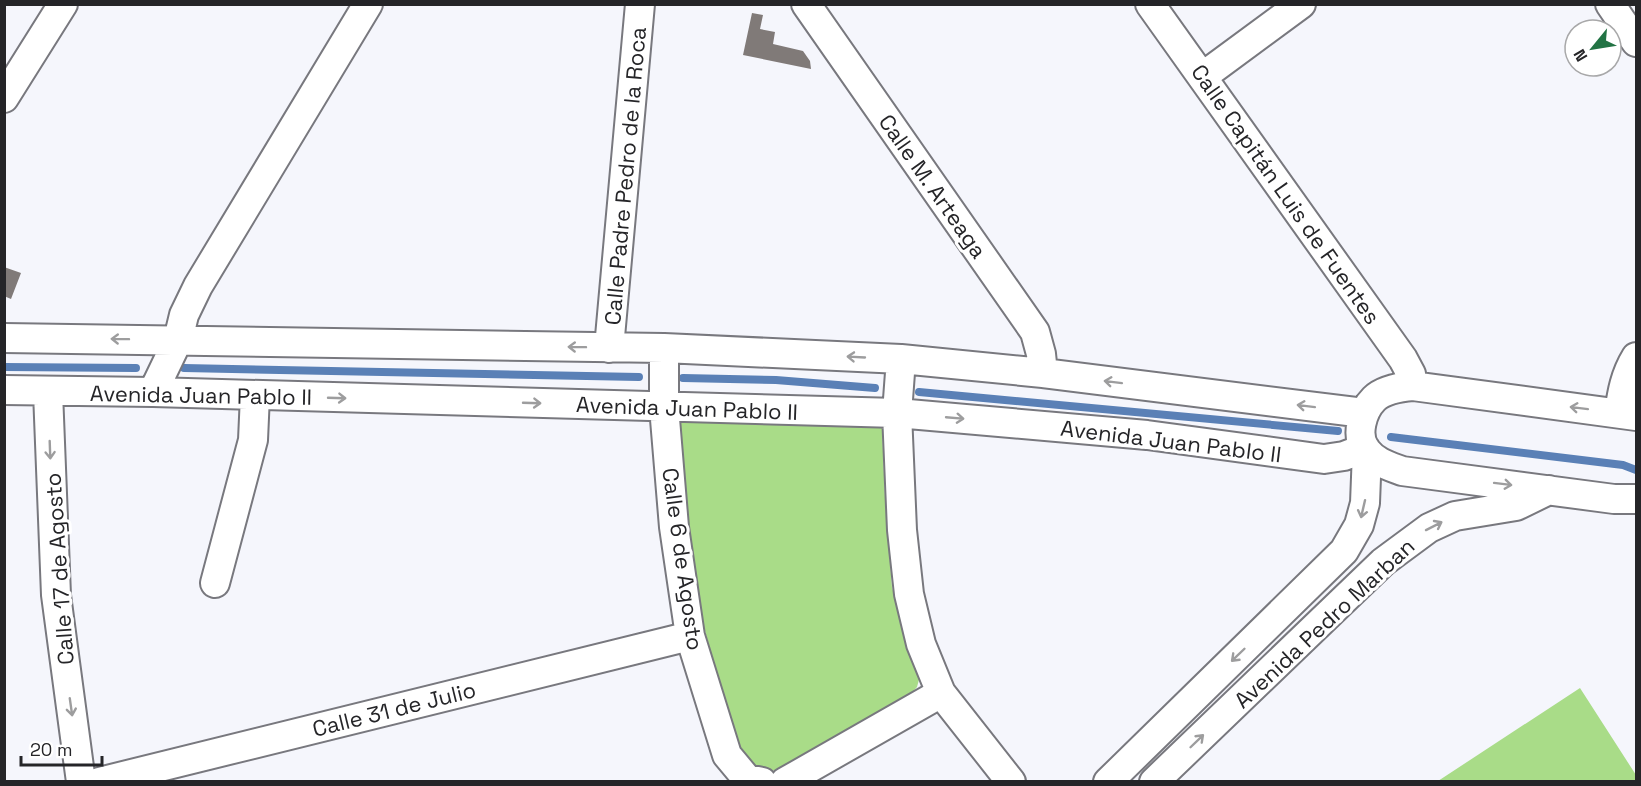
<svg xmlns="http://www.w3.org/2000/svg" width="1641" height="786" font-family="'Space Grotesk',sans-serif">
<style>
.green{fill:#a9dc88}
.lines{fill:none;stroke-linecap:round;stroke-linejoin:round}
.stream{stroke:#5a80b6;stroke-width:8}
.building{fill:#807a78}
.minor-casing{stroke:#78787e;stroke-width:32}
.minor{stroke:#fff;stroke-width:28}
.oneway{stroke:#9d9d9e}
.labels{text-anchor:middle;dominant-baseline:central;stroke-width:6;stroke-linejoin:round;paint-order:stroke}
.street-label{font-size:22px;fill:#252528;stroke:#fff}
</style>
<rect width="100%" height="100%" fill="#f5f6fc"/>
<!-- green -->
<path class="green" d="M683 419 882 428 885 498 892 587 910 652 920 676 917 687 909 696 787 767C776 771 763 774 753 765 739 752 731 721 726 703 716 670 706 638 699 606 686 545 682 481 675 420Z
M1580 688 1636 775V781H1438Z"/>
<g class="lines">
<!-- stream -->
<path class="stream" d="M4 367 136 368
M184 368 639 377
M683 378 776 380 875 388
M919 392 1338 431
M1391 437 1623 465 1636 470"/>
</g>
<!-- building -->
<path class="building" d="M752 13 763 15 760 29 775 32 773 44 803 51 810 61 811 69 743 55Z
M4 267 21 273 11 299 4 296Z"/>
<g class="lines">
<!-- minor casing -->
<g class="minor-casing">
<path id="minor" d="M806 4 1035 332 1041 354 1043 373
M1150 4 1403 359 1411 374 1413 386
M1610 4 1636 42
M1202 77 1301 4
M4 98 63 4
M4 338 664 348 901 359 1043 373 1364 413
M609 348 640 4
M664 348V407L674 527 690 636 727 755 747 779 762 782
M901 359 897 413 902 530 909 594 921 644 941 693 1011 782
M4 390 153 392 897 413 1147 435 1324 459 1344 456 1365 448
M48 392 56 595 81 782
M153 392 178 340 184 315 198 286 368 4
M1619 413C1622 392 1625 375 1636 357
M1636 416 1413 386C1401 387 1383 390 1374 399 1362 411 1355 436 1366 450 1375 462 1389 466 1402 471L1614 499H1636
M215 583 253 440 255 395
M99 782 690 636
M785 782 941 693
M1108 782 1344 551 1359 525 1365 503 1367 451
M1154 782 1383 562 1429 528 1455 516 1516 506 1549 490"/>
</g>
<!-- minor -->
<use href="#minor" class="minor"/>
</g>
<!-- one-way arrows -->
<defs><path id="oneway-shaft" d="M-6 0H5M1.5-3L5.5 0L1.5 3" fill="none" stroke-width="1.6" stroke-linecap="round" stroke-linejoin="round" transform="scale(1.5)"/></defs>
<g class="oneway">
<use href="#oneway-shaft" transform="translate(120 339) rotate(-179)"/>
<use href="#oneway-shaft" transform="translate(577 347) rotate(-179)"/>
<use href="#oneway-shaft" transform="translate(856 357) rotate(-177)"/>
<use href="#oneway-shaft" transform="translate(1113 382) rotate(-173)"/>
<use href="#oneway-shaft" transform="translate(337 398) rotate(2)"/>
<use href="#oneway-shaft" transform="translate(532 403) rotate(2)"/>
<use href="#oneway-shaft" transform="translate(1306 406) rotate(-173)"/>
<use href="#oneway-shaft" transform="translate(1579 408) rotate(-173)"/>
<use href="#oneway-shaft" transform="translate(955 418) rotate(5)"/>
<use href="#oneway-shaft" transform="translate(50 450) rotate(88)"/>
<use href="#oneway-shaft" transform="translate(1503 484) rotate(7)"/>
<use href="#oneway-shaft" transform="translate(1363 509) rotate(103)"/>
<use href="#oneway-shaft" transform="translate(1434 526) rotate(-27)"/>
<use href="#oneway-shaft" transform="translate(1238 655) rotate(136)"/>
<use href="#oneway-shaft" transform="translate(71 707) rotate(82)"/>
<use href="#oneway-shaft" transform="translate(1197 741) rotate(-44)"/>
</g>
<g class="labels">
<!-- street labels -->
<g class="street-label">
<text transform="translate(625 176) rotate(-85)">Calle Padre Pedro de la Roca</text>
<text transform="translate(933 186) rotate(55)">Calle M. Arteaga</text>
<text transform="translate(1286 194) rotate(55)">Calle Capitán Luis de Fuentes</text>
<text transform="translate(201 395) rotate(1)">Avenida Juan Pablo II</text>
<text transform="translate(687 408) rotate(2)">Avenida Juan Pablo II</text>
<text transform="translate(1171 441) rotate(7)">Avenida Juan Pablo II</text>
<text transform="translate(683 559) rotate(82)">Calle 6 de Agosto</text>
<text transform="translate(59 569) rotate(-94)">Calle 17 de Agosto</text>
<text transform="translate(1324 623) rotate(-43)">Avenida Pedro Marban</text>
<text transform="translate(394 709) rotate(-14)">Calle 31 de Julio</text>
</g>
</g>
<!-- border -->
<rect width="1641" height="786" fill="none" stroke="#252528" stroke-width="12"/>
<!-- north arrow -->
<g transform="translate(1593 48) rotate(240)"><circle r="28" fill="#ffffff" stroke="#a8a8a9" stroke-width="1.5"/>
<path d="M0-4.5L10 22L0 15L-10 22Z" fill="#227344"/>
<text y="-9" font-size="16" font-weight="bold" text-anchor="middle" fill="#252528">N</text>
</g>
<!-- scale -->
<path d="M21 756v9h81v-9" fill="none" stroke="#252528" stroke-width="3"/>
<text x="30" y="756" font-size="18" fill="#252528" stroke="#ffffff" stroke-width="4.5" paint-order="stroke">20 m</text>
</svg>
